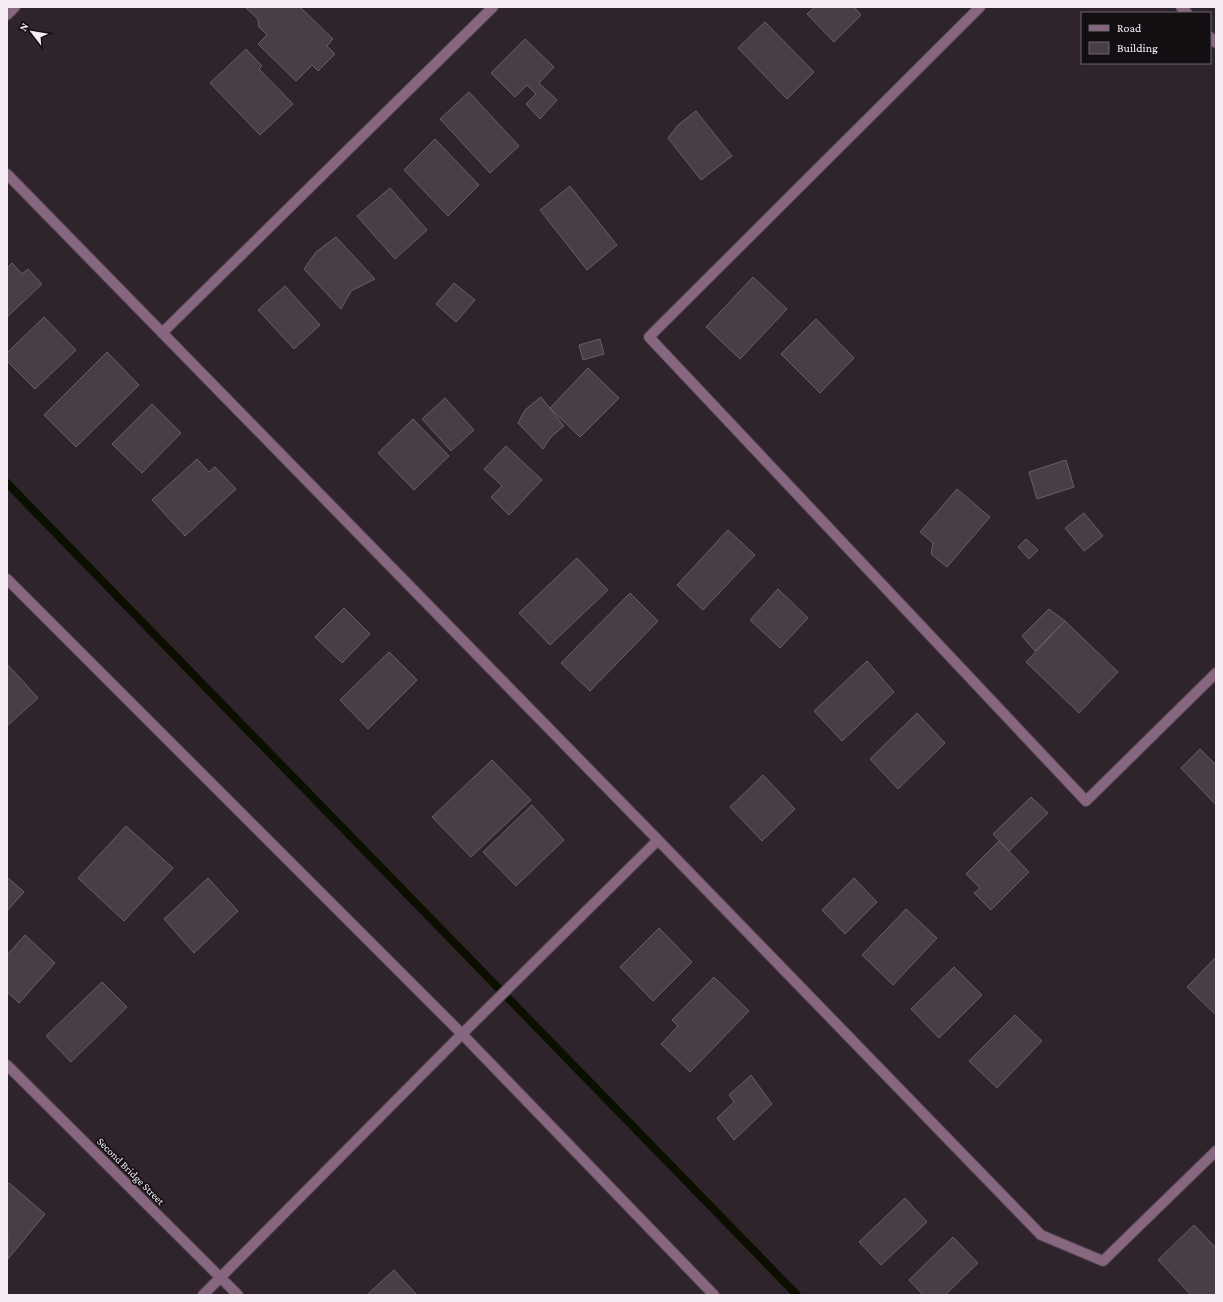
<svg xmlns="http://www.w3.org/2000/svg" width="1223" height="1302" font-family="'Crimson Pro',serif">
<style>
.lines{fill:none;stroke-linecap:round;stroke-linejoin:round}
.stream{stroke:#0a0f00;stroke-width:8}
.building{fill:#493d46;stroke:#6b5e67}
.minor-casing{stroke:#4b3f48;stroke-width:12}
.minor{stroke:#87677f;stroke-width:10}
.labels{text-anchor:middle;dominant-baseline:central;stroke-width:3.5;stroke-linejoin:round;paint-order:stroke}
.street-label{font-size:11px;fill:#f5edf3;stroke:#130e12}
</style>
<rect width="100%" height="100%" fill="#2f232c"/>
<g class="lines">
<!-- stream -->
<path class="stream" d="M7 483 797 1295"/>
</g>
<!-- building -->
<path class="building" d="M245 7H300L333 39 327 46 335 54 318 71 312 65 296 81 258 44 267 35 259 27 258 19Z
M815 7H854L861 15 834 42 807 14Z
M765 22 814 72 787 99 738 48Z
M525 39 554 67 539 83 557 100 540 119 526 104 536 94 527 85 515 97 491 73Z
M246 49 262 66 259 69 293 104 260 135 210 83Z
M469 92 519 146 490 173 440 119Z
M696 111 732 156 701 180 668 138 678 125Z
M435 139 479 185 448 216 404 170Z
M570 186 617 245 587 270 540 210Z
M390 188 427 230 395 259 357 216Z
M336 237 375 279 351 291 341 309 304 269 316 252Z
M12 263 22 274 28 269 42 284 7 317V268Z
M753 277 787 309 740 359 706 327Z
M454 283 475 300 456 322 436 304Z
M285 286 320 325 294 349 258 310Z
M44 317 76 350 35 389 7 361V353Z
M816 319 854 358 820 393 781 354Z
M600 339 604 354 583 360 579 345Z
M107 352 139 385 76 447 44 415Z
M588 368 619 398 580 437 550 408Z
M541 397 564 426 551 437 543 449 518 423 525 410Z
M445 398 474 430 451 451 422 419Z
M152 404 181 433 142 473 112 444Z
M413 419 449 456 414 490 378 453Z
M506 446 542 480 509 515 491 497 502 486 484 469Z
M197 459 209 472 215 467 236 489 185 536 152 500Z
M1066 460 1074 487 1037 499 1029 472Z
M957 489 990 517 947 567 931 554 933 543 920 532Z
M1084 513 1103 536 1084 551 1065 528Z
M728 530 755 555 703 610 677 585Z
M1026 539 1038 550 1029 559 1018 547Z
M577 558 608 590 550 645 519 613Z
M778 589 808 618 780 648 750 620Z
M630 593 658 621 590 691 561 663Z
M344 608 370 634 342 663 315 637Z
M1049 609 1065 621 1035 651 1022 636Z
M1065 621 1118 672 1079 713 1026 662Z
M389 652 417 680 368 729 340 700Z
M867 661 894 692 842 741 814 711Z
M7 664 38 698 7 726Z
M917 713 945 743 898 789 870 759Z
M1200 749 1216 765V805L1181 768Z
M492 760 531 800 471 857 432 817Z
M763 775 795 809 762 841 730 807Z
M1031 797 1048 813 1009 851 993 834Z
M532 805 564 840 516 886 483 852Z
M126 826 173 868 124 921 78 878Z
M999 841 1029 872 991 910 974 893 980 888 966 874Z
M7 877 24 892 7 911Z
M208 878 238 911 194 953 164 919Z
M854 878 877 902 845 934 822 910Z
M906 909 937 938 893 985 862 955Z
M659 928 692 962 653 1001 620 967Z
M25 935 55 963 19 1003 7 992V955Z
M1216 957V1015L1187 987Z
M954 967 982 995 939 1038 911 1009Z
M714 977 749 1011 690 1072 661 1044 678 1026 672 1020Z
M102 982 127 1007 71 1062 46 1036Z
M1015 1015 1042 1041 997 1088 969 1061Z
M751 1075 772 1104 734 1140 717 1118 734 1102 729 1095Z
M9 1183 45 1214 8 1259 7 1185Z
M905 1198 927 1222 881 1265 859 1242Z
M1194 1225 1216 1248V1295H1191L1158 1260Z
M953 1237 978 1263 945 1295H923L909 1280Z
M394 1270 417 1295H367Z"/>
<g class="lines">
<!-- minor casing -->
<g class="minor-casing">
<path id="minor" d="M980 7 649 337 1086 801 1216 673
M1181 7 1187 13
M7 15 15 7
M1210 37 1216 43
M7 174 658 840 1041 1235 1103 1261 1216 1151
M162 333 493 7
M7 579 462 1034 714 1295
M7 1065 238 1295
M203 1295 462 1034 658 840"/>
</g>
<!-- minor -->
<use href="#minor" class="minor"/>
</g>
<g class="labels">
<!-- street labels -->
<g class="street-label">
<text transform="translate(131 1171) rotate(45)">Second Bridge Street</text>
</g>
</g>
<!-- border -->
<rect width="1223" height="1302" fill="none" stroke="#f5edf3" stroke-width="16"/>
<!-- legend -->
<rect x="1081" y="12" width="130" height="52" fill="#130e12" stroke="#6d676c"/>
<rect x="1089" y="25" width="20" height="6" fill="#87677f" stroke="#6d676c"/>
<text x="1117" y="32" font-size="12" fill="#f5edf3">Road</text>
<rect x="1089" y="42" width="20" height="12" fill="#493d46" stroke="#6d676c"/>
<text x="1117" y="52" font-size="12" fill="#f5edf3">Building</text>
<!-- north arrow -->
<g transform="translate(32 32) rotate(301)" stroke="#130e12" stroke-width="3" paint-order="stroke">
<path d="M0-3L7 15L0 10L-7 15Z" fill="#f5edf3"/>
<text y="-6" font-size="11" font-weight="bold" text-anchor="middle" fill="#f5edf3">N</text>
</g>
</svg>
